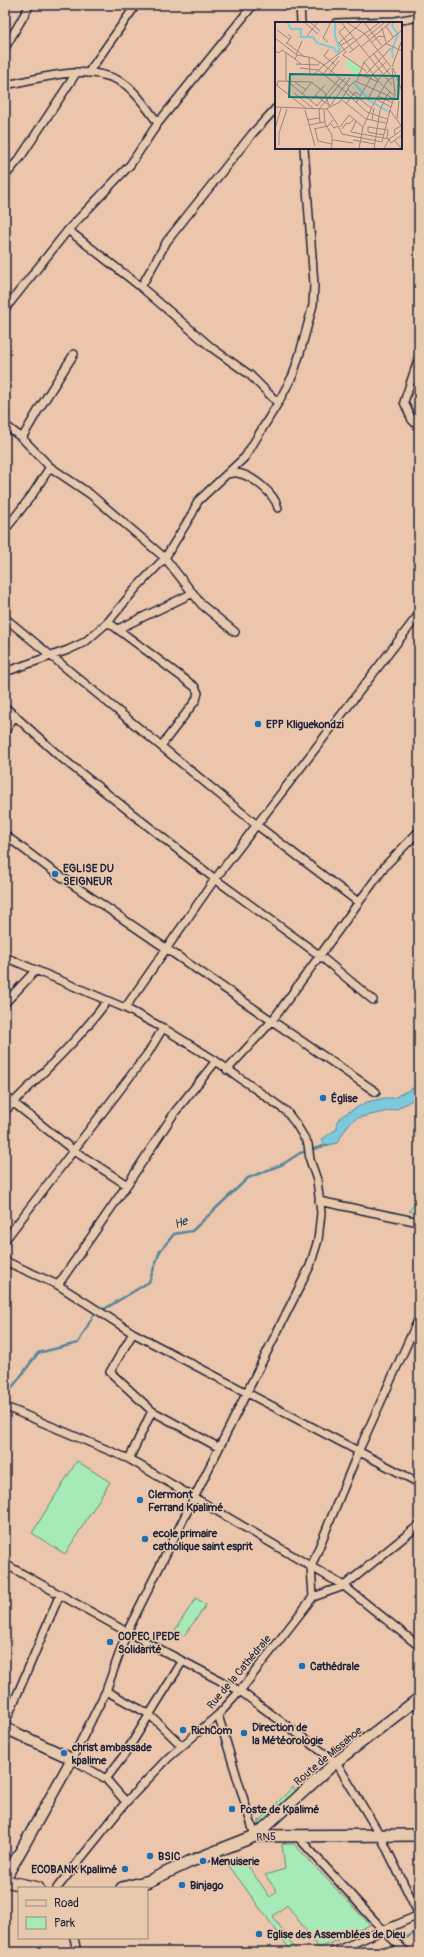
<svg xmlns="http://www.w3.org/2000/svg" width="424" height="1957" font-family="Pangolin,sans-serif">
<style>
.green{fill:#a6ebb7;stroke:#648679}
.water{fill:#7cc9db;stroke:#58869b}
.lines{fill:none;stroke-linecap:round;stroke-linejoin:round}
.stream{stroke:#58869b;stroke-width:2.5}
.minor-casing{stroke:#22223b;stroke-width:10}
.secondary-casing{stroke:#22223b;stroke-width:13}
.primary-casing{stroke:#22223b;stroke-width:14}
.minor{stroke:#e7caae;stroke-width:7}
.secondary{stroke:#e7caae;stroke-width:10}
.primary{stroke:#e7caae;stroke-width:11}
.poi-dot{fill:#1f6fb2;stroke:#e7caae;stroke-width:1.5}
.labels{text-anchor:middle;dominant-baseline:central;stroke-width:3;stroke-linejoin:round;paint-order:stroke}
.poi-label{font-size:11px;font-weight:bold;fill:#22223b;stroke:#e7caae;text-anchor:start}
.street-label{font-size:11px;fill:#22223b;stroke:#e7caae}
.water-label{font-size:12px;font-style:italic;fill:#303b53;stroke:#e7caae}
.inset-river{fill:none;stroke:#7cc9db;stroke-width:2}
.inset-road{fill:none;stroke:#9b847f;stroke-width:1}
.view{fill:#0f766e;fill-opacity:0.15;stroke:#0f766e;stroke-width:2}
.inset-edge{fill:none;stroke:#22223b;stroke-width:2}
</style>
<rect width="100%" height="100%" fill="#ebc6ac"/>
<filter id="ink" filterUnits="userSpaceOnUse"><feTurbulence type="fractalNoise" baseFrequency=".025" numOctaves="2"/><feDisplacementMap in="SourceGraphic" scale="8" xChannelSelector="R" yChannelSelector="G"/><feConvolveMatrix kernelMatrix="1 2 1 2 8 2 1 2 1" color-interpolation-filters="sRGB"/></filter>
<g filter="url(#ink)">
<!-- green -->
<path class="green" d="M419 1199V1214L409 1211Z
M77 1461 110 1482 65 1554 32 1533Z
M196 1598 206 1605 184 1636 175 1630Z
M293 1787 297 1793 262 1828 258 1822Z
M282 1844H294L370 1925 319 1948 287 1905 273 1916 296 1950 292 1952 227 1863 241 1856 270 1897 277 1891 265 1875 285 1869Z"/>
<!-- water -->
<path class="water" d="M419 1085V1096L397 1109 357 1118 348 1125 337 1143 325 1146 322 1139 337 1129V1121L345 1114 367 1102 384 1098H393Z"/>
<g class="lines">
<!-- stream -->
<path class="stream" d="M5 1397 38 1353 78 1343 93 1316 149 1282 160 1251 174 1234 192 1231 248 1178 283 1164 300 1153 327 1145
M383 1952 419 1930"/>
<!-- minor casing -->
<g class="minor-casing">
<path id="minor" d="M300 5 301 23
M336 23 395 21 419 17
M5 48 30 5
M88 73 136 5
M5 85C43 78 91 61 126 85 139 95 148 110 158 123
M5 176 20 158 77 72
M68 230 141 287 212 348 250 375 278 403
M141 287 167 241 252 134 276 108
M5 309 68 230 130 165 158 123 253 5
M419 357 404 402 412 420 419 427
M5 425 22 438 50 467 90 494 165 558 202 605 235 632
M22 438 39 409 74 354
M228 474C230 474 234 472 237 473 252 475 275 494 278 508
M5 530 32 495 50 467
M5 618 258 826 358 902
M108 622 195 687 198 693 196 700 161 746
M118 629 193 593
M5 672 68 650 85 642 108 622 137 587 165 558 192 514 198 501 245 457 278 403 293 375 300 353 313 305 314 284 304 148
M5 707 58 755 215 879 319 955 373 1000
M5 732 15 715
M5 835 50 869 376 1092
M5 957 125 1008 163 1028 216 1061 286 1111 296 1124 308 1144 310 1160 317 1180 321 1213 318 1240 310 1266 127 1632 106 1691 72 1759 106 1779 126 1802
M5 1003 36 970
M125 1008 215 879 419 614
M227 1070 272 1021 386 865 419 831
M5 1096 73 1150 127 1185 58 1285
M5 1111C40 1075 78 1041 107 1001
M127 1185 175 1112 216 1061
M319 1201 419 1222
M5 1240 148 1053 163 1028
M5 1261 58 1285 133 1333 419 1483
M133 1333 110 1372 152 1411 218 1447
M6 1407 129 1459 344 1586 419 1646
M129 1459 152 1411
M5 1564 127 1632 240 1691 336 1762 380 1835 419 1915
M313 1597 311 1567 359 1450 419 1318
M106 1691 149 1714 182 1746
M218 1715 255 1836
M5 1723 60 1594
M106 1779 125 1754 182 1662
M297 1836 384 1931 406 1952
M57 1888 126 1802 168 1758 218 1715 240 1691 313 1597 344 1586 419 1525
M74 1938 77 1952
M333 1952 419 1915"/>
</g>
<!-- secondary casing -->
<g class="secondary-casing">
<path id="secondary" d="M5 1728 72 1759 5 1879
M255 1836 336 1762 419 1698"/>
</g>
<!-- primary casing -->
<g class="primary-casing">
<path id="primary" d="M5 1881 38 1888
M122 1888 149 1881 189 1862 255 1836 419 1835"/>
</g>
<!-- minor -->
<use href="#minor" class="minor"/>
<!-- secondary -->
<use href="#secondary" class="secondary"/>
<!-- primary -->
<use href="#primary" class="primary"/>
</g>
</g>
<!-- markers -->
<g class="poi-dot">
<circle cx="258" cy="724" r="4"/>
<circle cx="55" cy="874" r="4"/>
<circle cx="323" cy="1098" r="4"/>
<circle cx="140" cy="1500" r="4"/>
<circle cx="145" cy="1539" r="4"/>
<circle cx="110" cy="1642" r="4"/>
<circle cx="302" cy="1666" r="4"/>
<circle cx="183" cy="1730" r="4"/>
<circle cx="244" cy="1733" r="4"/>
<circle cx="64" cy="1753" r="4"/>
<circle cx="232" cy="1809" r="4"/>
<circle cx="150" cy="1856" r="4"/>
<circle cx="203" cy="1861" r="4"/>
<circle cx="125" cy="1869" r="4"/>
<circle cx="182" cy="1885" r="4"/>
<circle cx="259" cy="1934" r="4"/>
</g>
<g class="labels">
<!-- poi labels -->
<g class="poi-label">
<text x="266" y="724">EPP Kliguekondzi</text>
<text x="63" y="868">EGLISE DU<tspan x="63" dy="13">SEIGNEUR</tspan></text>
<text x="331" y="1098">Église</text>
<text x="148" y="1494">Clermont<tspan x="148" dy="13">Ferrand Kpalimé</tspan></text>
<text x="153" y="1533">ecole primaire<tspan x="153" dy="13">catholique saint esprit</tspan></text>
<text x="118" y="1636">COPEC IPEDE<tspan x="118" dy="13">Solidarité</tspan></text>
<text x="310" y="1666">Cathédrale</text>
<text x="252" y="1727">Direction de<tspan x="252" dy="13">la Météorologie</tspan></text>
<text x="191" y="1730">RichCom</text>
<text x="72" y="1747">christ ambassade<tspan x="72" dy="13">kpalime</tspan></text>
<text x="240" y="1809">Poste de Kpalimé</text>
<text x="158" y="1856">BSIC</text>
<text x="211" y="1861">Menuiserie</text>
<text x="117" y="1869" text-anchor="end">ECOBANK Kpalimé</text>
<text x="190" y="1885">Binjago</text>
<text x="267" y="1934">Eglise des Assemblées de Dieu</text>
</g>
<!-- street labels -->
<g class="street-label">
<text transform="translate(239 1672) rotate(-50)">Rue de la Cathédrale</text>
<text transform="translate(328 1756) rotate(-40)">Route de Missahoe</text>
<text transform="translate(266 1837) rotate(-4)">RN5</text>
</g>
<!-- water labels -->
<g class="water-label">
<text transform="translate(181 1223) rotate(-20)">He</text>
</g>
</g>
<!-- overview -->
<g transform="translate(275 22)">
<rect width="127" height="127" fill="#ebc6ac"/>
<path d="M74 37 85 45 82 54 70 43Z" fill="#a6ebb7"/>
<path class="inset-river" d="M12 0 16 7H26V15H38L42 21 59 26 62 31M60 0V14L65 28 62 31M118 36 117 28 123 12 117 4 118 0M79 61 92 76M93 78 114 90"/>
<path class="inset-road" d="M29 0 43 12M35 0 45 9M66 0 117 63M71 0 90 12 116 45M87 0 64 21 71 30 68 33 91 49M89 0 107 24M111 4 118 15M70 5 64 10 78 28M107 6 111 20M2 8 14 17M32 14 43 0M92 15 110 0M0 16 22 33M53 20 48 16 56 0M97 20 104 14 110 15M12 21 30 35M110 21 127 29M11 22 16 15 13 12M66 23 78 16M86 25 116 0M0 29 4 31 7 28 20 37M11 31V58L42 84M74 31 84 23M98 31 116 54M21 33 27 19M34 35 35 52 38 53 49 43 74 64M89 40 104 60 120 74M21 42 43 43 45 40M26 42 20 37 22 33 38 36 49 43 105 0M61 44 58 41 64 34M117 45 127 18M25 46 43 48 71 70M117 46 120 73 115 88 127 105M118 46 127 69M83 51 103 60M48 52 58 41 49 34 54 27M54 52 64 39M89 54 116 26M82 59 89 40 127 8M20 60 31 68M0 62 32 87M2 64 3 59 36 60 50 71 54 84M72 67 96 86M70 70 92 90 112 97M19 71 39 87M27 72 37 60M40 73 55 84M103 74 118 81M93 77 103 58 115 46M101 77 116 85M36 78 50 63M67 78 91 97 111 101M81 81 98 52 112 39M71 82 80 70 86 74M42 84 65 56M55 84 75 56M0 85 51 87 65 80 74 65 80 59 112 73 115 70M52 87 63 103M30 88 40 124M49 88 50 102 57 113V122M122 97 124 79M32 98 44 96M97 98 99 86M81 99 76 110 114 117 127 108M45 101 44 87 70 56M56 102 59 106 63 104 67 112 107 120 115 88M34 103 49 100M65 105 74 93 88 105M0 107 6 86M39 107 53 104 58 98M40 107 43 119 57 122 56 126M67 107 71 101 74 102 79 97M120 112 119 108 126 104M109 113 93 110V105L113 108 112 116M58 118 78 121M78 118 100 122M119 118 127 127M4 123V111L12 87M84 127 88 105 98 83 113 58 121 54M99 127 105 88 112 73 119 77M109 127 114 117 116 121 127 113"/>
<path class="view" d="M15 52 124 54 123 77 14 75Z"/>
<rect width="127" height="127" class="inset-edge"/>
</g>
<!-- margin -->
<rect width="424" height="1957" fill="none" stroke="#e7caae" stroke-width="20"/>
<rect x="10" y="10" width="404" height="1937" fill="none" stroke="#22223b" stroke-width="1.5" filter="url(#ink)"/>
<!-- legend -->
<rect x="18" y="1887" width="130" height="52" fill="#e7caae" stroke="#988780"/>
<rect x="26" y="1900" width="20" height="6" fill="#e7caae" stroke="#988780"/>
<text x="54" y="1907" font-size="12" fill="#22223b">Road</text>
<rect x="26" y="1917" width="20" height="12" fill="#a6ebb7" stroke="#988780"/>
<text x="54" y="1927" font-size="12" fill="#22223b">Park</text>
</svg>
